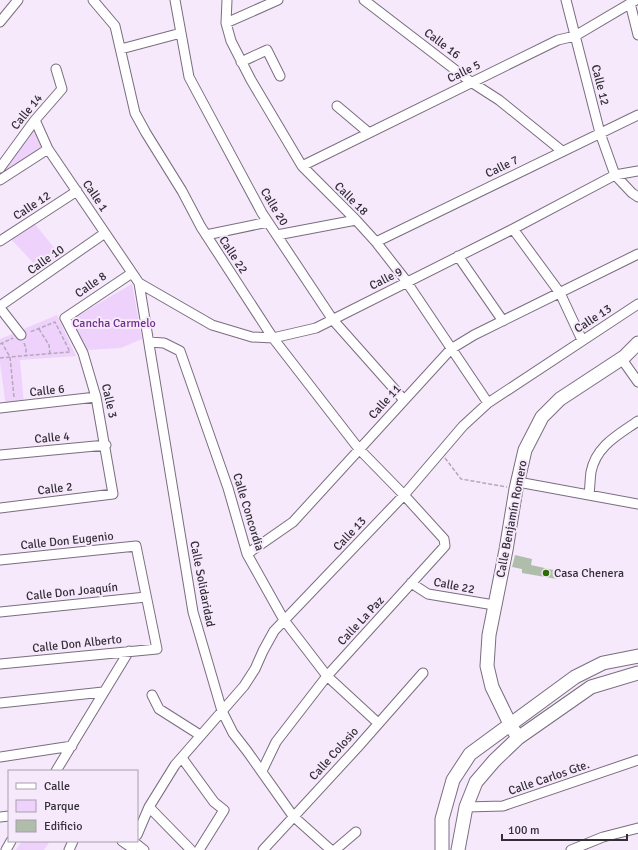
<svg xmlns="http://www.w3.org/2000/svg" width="638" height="850" font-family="Signika,sans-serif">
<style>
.green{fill:#eed2fc}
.building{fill:#b0bdab}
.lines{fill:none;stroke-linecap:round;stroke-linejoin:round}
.street-casing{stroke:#796e7e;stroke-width:11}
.secondary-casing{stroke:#796e7e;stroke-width:15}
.path{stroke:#b3a9b8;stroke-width:1.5;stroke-dasharray:4 2;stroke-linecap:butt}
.street{stroke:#fff;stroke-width:9}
.secondary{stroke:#fff;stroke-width:13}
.poi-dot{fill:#2c6d02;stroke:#f6e9fc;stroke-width:1.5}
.labels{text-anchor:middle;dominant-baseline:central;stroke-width:4;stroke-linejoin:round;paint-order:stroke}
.street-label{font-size:12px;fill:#342f37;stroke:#f6e9fc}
.park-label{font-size:12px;fill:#702e8a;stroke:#f6e9fc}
.poi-label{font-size:12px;fill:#342f37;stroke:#f6e9fc;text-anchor:start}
</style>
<rect width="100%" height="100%" fill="#f6e9fc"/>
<!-- green -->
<path class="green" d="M33 126 43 148 1 172Z
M34 223 60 255 40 270 10 238Z
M132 284 142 339 121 348 87 350 70 320Z
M57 315 76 356 20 360 24 405 6 407 0 363V339Z
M22 841H50L44 850H16Z"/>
<!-- building -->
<path class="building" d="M515 555 532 559 531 565 558 571 557 579 522 573V569L512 567Z"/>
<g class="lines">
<!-- street casing -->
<g class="street-casing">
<path id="street" d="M93 0 115 26 135 113 146 133 182 191 201 227 273 338 359 449 404 495 444 539 445 546 327 676 276 742 262 771
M175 0 189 77 262 213 333 320 404 400
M227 0 226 23 231 41 251 80 302 166 356 220 376 242 404 278 488 403
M364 0 471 82 499 100 562 151
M566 0 600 133 615 175 632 193 638 197
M630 3 638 35
M0 22 18 0
M226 23 278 0
M121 49 181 33
M241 62 267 50 280 76
M337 106 369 133
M35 120 48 149 139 283 193 612 222 711 233 733 247 751 293 816 331 850
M302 166 558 40 575 36 636 0
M0 168 35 120 62 89 56 69
M0 180 48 149
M513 229 560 293 582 340
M206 235 268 222
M277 235 356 220
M0 241 77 191
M376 242 638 115
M458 256 503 321
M139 283 212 325 252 337 273 338 316 328 513 229 615 175 638 171
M0 306 105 233
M0 308 21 335
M149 342 164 343 180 351 228 488 247 554 284 620 327 676 378 723
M621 358 638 382
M0 408 96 397
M0 455 106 445
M518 482 638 504
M589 494C590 487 590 479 591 472 596 446 618 435 638 421
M0 508 113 494 96 397 83 353 65 318 132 273
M247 554 293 522 451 349 474 335 638 254
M0 560 136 546 157 649 0 664
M411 583 428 594 494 605
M0 612 146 597
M152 695 159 709 200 735
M0 703 103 692
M0 757 72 746
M182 758 214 802 224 810 199 850
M56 771 129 651
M149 807 191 850
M466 807 503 806 638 760
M0 817 9 816
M137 835 149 807 175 765 244 686 255 669 263 651 274 631 404 495 463 426 488 403 638 304
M122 841 132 848
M134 842 144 850
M6 850 11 841
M69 850 73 841
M263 850 357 748 423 673
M335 850 356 832
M571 850 603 837 638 828"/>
</g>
<!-- secondary casing -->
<g class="secondary-casing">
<path id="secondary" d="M518 738 510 724 492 687 487 666 489 635 506 550 516 489 525 450 542 417 560 399 624 357 638 343
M442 850V819L453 780 470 754 575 677 603 663 638 656
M458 850 466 807 476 782 494 761 518 738 591 687 638 673"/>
</g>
<!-- path -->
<path class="path" d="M39 329 49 345 50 354
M24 343 26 348V356
M0 344 13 338
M0 358 10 357 2 343
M14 397 10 357 70 352 55 322 30 332
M445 458 461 479 507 487"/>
<!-- street -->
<use href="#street" class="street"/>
<!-- secondary -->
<use href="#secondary" class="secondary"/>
</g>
<!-- markers -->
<circle class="poi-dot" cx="546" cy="573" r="4"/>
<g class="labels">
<!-- street labels -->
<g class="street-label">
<text transform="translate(442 44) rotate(37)">Calle 16</text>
<text transform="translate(464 72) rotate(-26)">Calle 5</text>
<text transform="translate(600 85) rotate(76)">Calle 12</text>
<text transform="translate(27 112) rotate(-51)">Calle 14</text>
<text transform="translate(502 167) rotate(-26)">Calle 7</text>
<text transform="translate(95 196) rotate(56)">Calle 1</text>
<text transform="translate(351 199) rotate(45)">Calle 18</text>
<text transform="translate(32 206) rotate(-33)">Calle 12</text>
<text transform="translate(274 207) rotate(59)">Calle 20</text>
<text transform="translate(233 255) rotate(57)">Calle 22</text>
<text transform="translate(46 260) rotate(-35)">Calle 10</text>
<text transform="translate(386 279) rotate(-27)">Calle 9</text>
<text transform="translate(91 285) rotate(-35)">Calle 8</text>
<text transform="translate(593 319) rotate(-33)">Calle 13</text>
<text transform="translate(47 391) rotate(-6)">Calle 6</text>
<text transform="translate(109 401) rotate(77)">Calle 3</text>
<text transform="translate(385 402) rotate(-48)">Calle 11</text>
<text transform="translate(52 438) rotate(-5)">Calle 4</text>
<text transform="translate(55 489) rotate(-7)">Calle 2</text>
<text transform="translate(248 512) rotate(73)">Calle Concordia</text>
<text transform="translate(512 519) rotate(-79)">Calle Benjamín Romero</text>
<text transform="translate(350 534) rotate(-47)">Calle 13</text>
<text transform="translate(67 541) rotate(-6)">Calle Don Eugenio</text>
<text transform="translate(202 584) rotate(79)">Calle Solidaridad</text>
<text transform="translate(454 586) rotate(11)">Calle 22</text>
<text transform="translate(72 592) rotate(-6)">Calle Don Joaquín</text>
<text transform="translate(361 621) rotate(-47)">Calle La Paz</text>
<text transform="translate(77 644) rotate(-6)">Calle Don Alberto</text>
<text transform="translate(334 754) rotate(-48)">Calle Colosio</text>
<text transform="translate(549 778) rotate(-19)">Calle Carlos Gte.</text>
</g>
<!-- park labels -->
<g class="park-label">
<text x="114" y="323">Cancha Carmelo</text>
</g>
<!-- poi labels -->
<g class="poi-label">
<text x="554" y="573">Casa Chenera</text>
</g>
</g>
<!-- legend -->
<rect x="8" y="770" width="130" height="72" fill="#f6e9fc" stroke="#a89fad"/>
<rect x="16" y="783" width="20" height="6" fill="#ffffff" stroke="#a89fad"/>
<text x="44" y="790" font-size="12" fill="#342f37">Calle</text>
<rect x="16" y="800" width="20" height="12" fill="#eed2fc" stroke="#a89fad"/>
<text x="44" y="810" font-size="12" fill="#342f37">Parque</text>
<rect x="16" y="820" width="20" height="12" fill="#b0bdab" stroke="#a89fad"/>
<text x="44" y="830" font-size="12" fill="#342f37">Edificio</text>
<!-- scale -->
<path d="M502 834v6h125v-6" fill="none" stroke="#342f37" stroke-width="2"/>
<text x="508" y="834" font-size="12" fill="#342f37" stroke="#f6e9fc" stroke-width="3" paint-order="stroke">100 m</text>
</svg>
